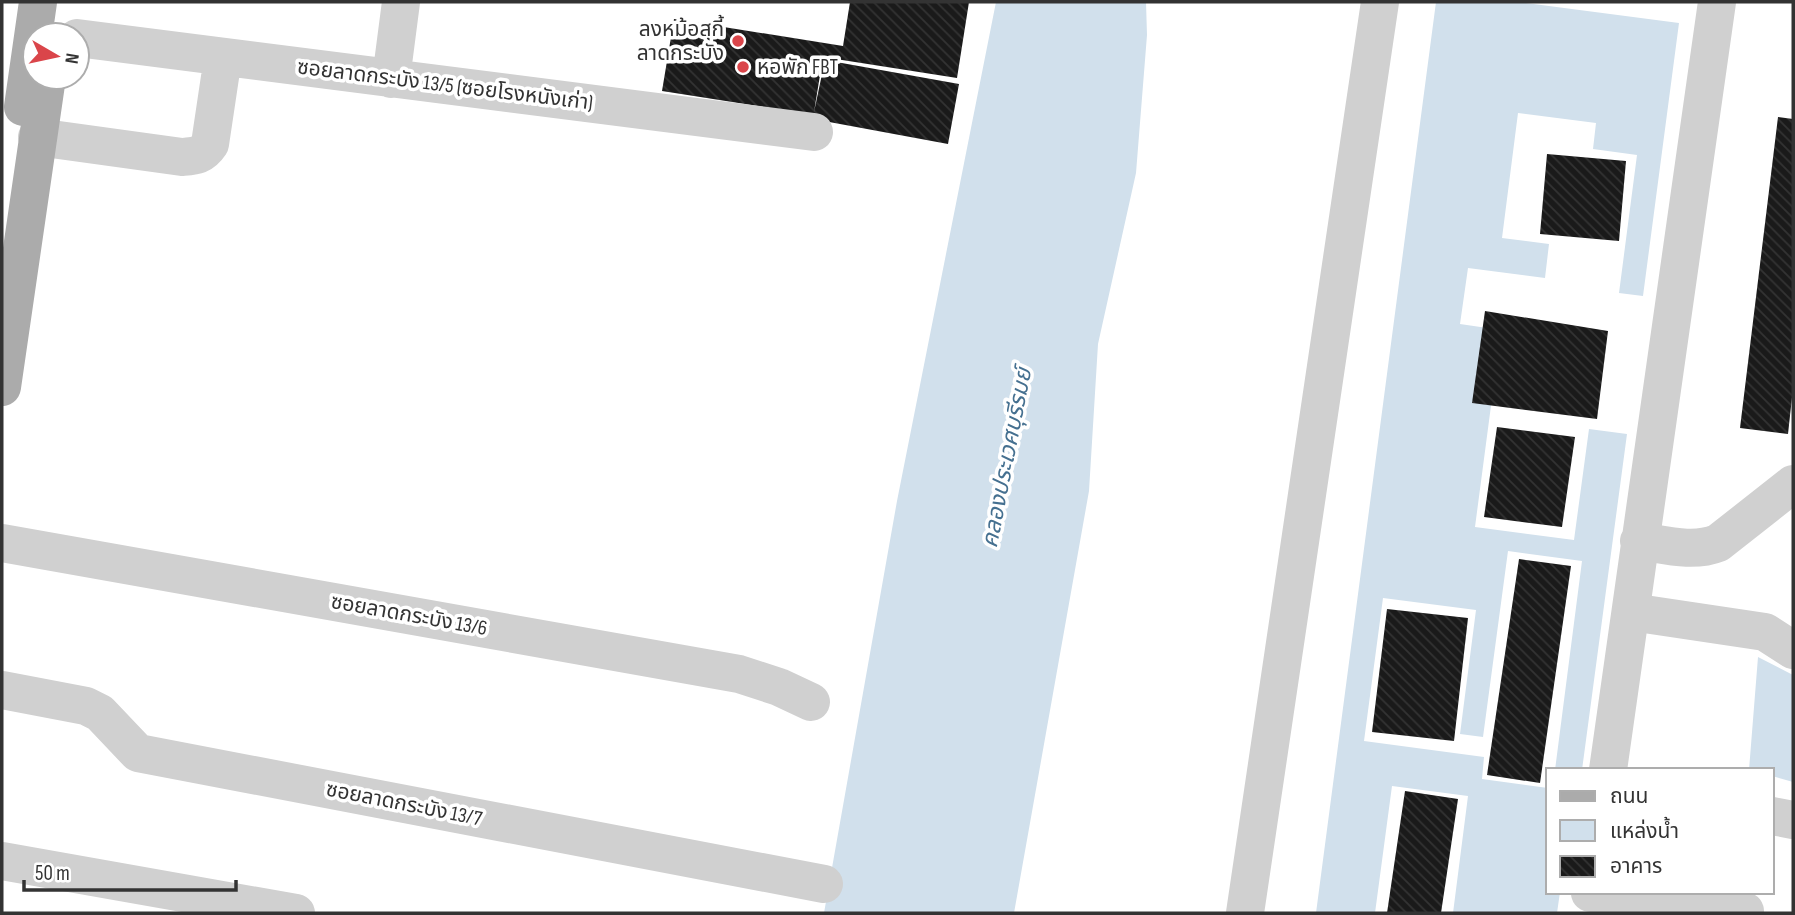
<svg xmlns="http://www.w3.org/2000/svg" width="1795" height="915" font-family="'Sofia Sans Condensed','Noto Sans Thai',sans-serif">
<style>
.water{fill:#d1e0ec}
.building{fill:url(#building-back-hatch)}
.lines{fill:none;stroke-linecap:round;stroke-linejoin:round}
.minor{stroke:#d0d0d0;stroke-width:38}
.major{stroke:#ababab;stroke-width:38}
.poi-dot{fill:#da454a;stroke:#fff;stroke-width:2.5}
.labels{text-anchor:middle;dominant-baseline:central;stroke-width:7;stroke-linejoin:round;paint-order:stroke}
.poi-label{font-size:21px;fill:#333;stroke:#fff;text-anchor:end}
.street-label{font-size:21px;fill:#333;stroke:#fff}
.water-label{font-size:23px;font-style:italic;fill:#457090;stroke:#fff}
</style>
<defs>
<pattern id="building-back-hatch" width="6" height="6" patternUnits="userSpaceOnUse" patternTransform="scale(1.75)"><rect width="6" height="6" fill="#1a1a1a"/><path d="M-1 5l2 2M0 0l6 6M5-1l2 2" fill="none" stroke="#333"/></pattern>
</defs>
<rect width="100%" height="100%" fill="#fff"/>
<!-- water -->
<path class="water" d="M996 2H1146L1147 35 1136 173 1098 344 1089 491 1014 913H824L897 501Z
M1436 2H1519L1679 23 1643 296 1619 293 1637 155 1593 149 1596 123 1518 113 1502 238 1549 244 1545 278 1468 268 1460 324 1501 330 1475 527 1574 540 1589 429 1627 434 1582 770H1555L1582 561 1508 551 1483 737 1460 734 1476 610 1383 598 1364 741 1484 757 1482 779 1548 788V892H1560L1557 913H1453L1468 796 1392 786 1375 913H1316Z
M1758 657 1793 675V782L1772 776V770H1749Z"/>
<!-- building -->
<path class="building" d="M850 2H969L957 78 823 57 814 112 825 60 959 84 948 144 813 119 814 115 662 91 674 19 843 46Z
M1778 117 1793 119V388L1788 434 1740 428Z
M1547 154 1626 161 1619 241 1540 234Z
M1485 311 1608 331 1597 419 1472 403Z
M1497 427 1575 437 1562 527 1484 517Z
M1519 559 1571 566 1540 783 1487 775Z
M1387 609 1468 618 1454 741 1372 732Z
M1405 791 1458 799 1441 913H1387Z"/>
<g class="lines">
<!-- minor -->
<path class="minor" d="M77 38 814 132
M391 79 401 2
M37 137 182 157C195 156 202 156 210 144L223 57
M1639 541C1666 545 1693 553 1718 543L1793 484
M2 543 739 674 779 687 811 702
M1631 612 1765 632 1793 650
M2 690 86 706 100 713 138 753 824 884
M1608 770 1717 2
M1772 816 1793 820
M2 861 296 913
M1590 893 1745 911
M1245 913 1380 2"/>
<!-- major -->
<path class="major" d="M23 107 38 2
M2 387 47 77"/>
</g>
<!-- markers -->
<g class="poi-dot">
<circle cx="738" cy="41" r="7"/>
<circle cx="743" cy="67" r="7"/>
</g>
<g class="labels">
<!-- poi labels -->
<g class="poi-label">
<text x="724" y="29">ลงหม้อสุกี้<tspan x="724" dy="24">ลาดกระบัง</tspan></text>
<text x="757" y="67" text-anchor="start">หอพัก FBT</text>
</g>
<!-- street labels -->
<g class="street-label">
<text transform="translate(445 85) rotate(7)">ซอยลาดกระบัง 13/5 (ซอยโรงหนังเก่า)</text>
<text transform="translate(409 615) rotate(10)">ซอยลาดกระบัง 13/6</text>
<text transform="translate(404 804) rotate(11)">ซอยลาดกระบัง 13/7</text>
</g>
<!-- water labels -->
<g class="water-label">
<text transform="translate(1007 458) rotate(-79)">คลองประเวศบุรีรมย์</text>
</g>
</g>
<!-- border -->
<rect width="1795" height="915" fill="none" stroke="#333333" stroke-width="7"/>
<!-- legend -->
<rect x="1546" y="768" width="228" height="126" fill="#ffffff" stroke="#adadad" stroke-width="2"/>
<rect x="1560" y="791" width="35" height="10" fill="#ababab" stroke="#adadad" stroke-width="2"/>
<text x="1610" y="803" font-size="21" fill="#333333">ถนน</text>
<rect x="1560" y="820" width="35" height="21" fill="#d1e0ec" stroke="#adadad" stroke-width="2"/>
<text x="1610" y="838" font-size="21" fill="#333333">แหล่งน้ำ</text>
<rect x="1560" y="856" width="35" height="21" fill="url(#building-back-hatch)" stroke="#adadad" stroke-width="2"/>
<text x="1610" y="873" font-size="21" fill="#333333">อาคาร</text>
<!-- north arrow -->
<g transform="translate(56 56) rotate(99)"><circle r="33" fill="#ffffff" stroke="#adadad" stroke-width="2"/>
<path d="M0-5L12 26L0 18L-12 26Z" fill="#da454a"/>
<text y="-10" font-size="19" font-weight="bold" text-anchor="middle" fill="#333333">N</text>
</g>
<!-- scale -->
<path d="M24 880v10h212v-10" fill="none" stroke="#333333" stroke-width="3.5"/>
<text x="35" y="880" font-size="21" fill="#333333" stroke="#ffffff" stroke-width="5" paint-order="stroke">50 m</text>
</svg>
